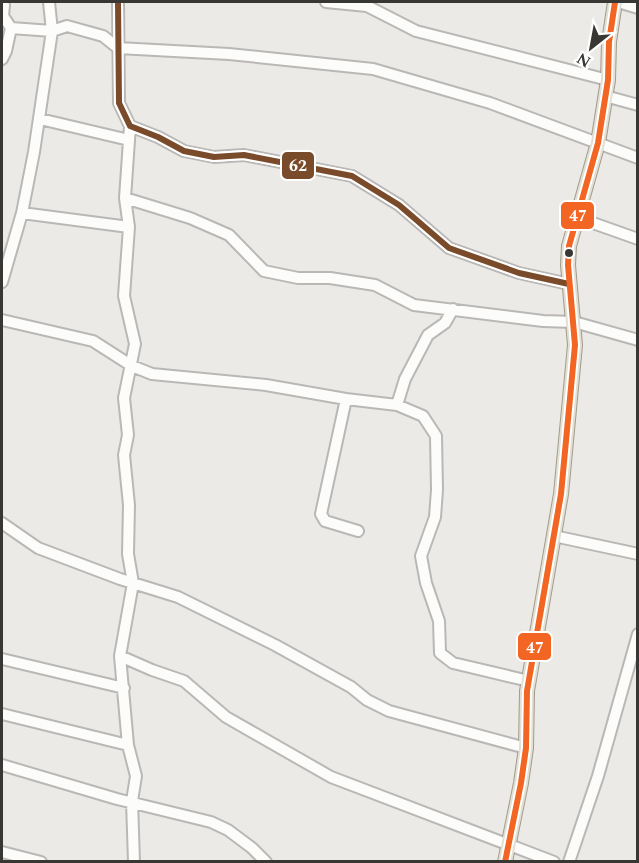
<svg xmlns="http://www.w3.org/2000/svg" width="639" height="863" font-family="Spectral,serif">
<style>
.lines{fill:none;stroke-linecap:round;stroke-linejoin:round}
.minor-casing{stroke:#bab8b6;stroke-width:14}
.major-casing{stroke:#a29c8a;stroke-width:16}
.minor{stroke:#fcfcfb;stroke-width:10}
.major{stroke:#e2dfd5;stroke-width:14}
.bus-1-casing{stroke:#fff;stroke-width:10}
.bus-2-casing{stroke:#fff;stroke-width:10}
.bus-1{stroke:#7a4b2a;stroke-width:6}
.bus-2{stroke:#f26522;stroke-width:6}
.bus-dot{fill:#383734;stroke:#fff;stroke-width:2}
.line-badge{stroke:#fff;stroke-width:2}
.badge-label{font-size:16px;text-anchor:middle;font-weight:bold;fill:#fff}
</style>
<rect width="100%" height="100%" fill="#eceae7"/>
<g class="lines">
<!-- minor casing -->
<g class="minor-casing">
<path id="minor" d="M2 2 4 5 3 16 11 28 6 51 2 59
M118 2 119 103 130 126 158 137 184 151 214 157 244 155 352 176 399 205 449 248 519 273 569 284
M326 2 367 6 416 31 608 80
M618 2 638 8
M11 28 52 31 67 26 103 36 118 48 229 54 373 69 490 103 638 158
M605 96 638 105
M40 119 129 140
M130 126 125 198 190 218 229 235 264 271 298 278H330L375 285 414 305 543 321 574 322 638 340
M125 198 129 227 124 296 135 344 124 398 128 435 124 455 129 505 128 554 133 583 120 656 128 745 136 776 132 801 134 862
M22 213 129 227
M576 217 638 239
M2 282 22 213 34 152 52 31 49 2
M2 320 93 341 132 366 152 374 266 385 346 399 397 405 423 416 436 436 437 490 435 517 421 556 426 583 439 621 440 653 453 663 529 681
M346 399 321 514 325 521 358 531
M397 405 405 379 428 335 445 323 453 309
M2 523 38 548 120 579 178 597 275 645 351 687 367 700 389 711 526 748
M554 536 638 554
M120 656 152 670 184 681 226 717 331 777 554 862
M2 659 124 688
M2 714 128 745
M2 765 117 799 211 822 228 830 252 848 266 862
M2 852 41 862
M569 862 598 776 638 634"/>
</g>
<!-- major casing -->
<g class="major-casing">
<path id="major" d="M505 862 521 783 526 748 527 691 561 494 575 345 568 265 569 246 598 143 608 80 609 42 615 2"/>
</g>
<!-- minor -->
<use href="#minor" class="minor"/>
<!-- major -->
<use href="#major" class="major"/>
<!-- bus-1 casing -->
<g class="bus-1-casing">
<path id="bus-1" d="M118 2 119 103 130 126 158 137 184 151 214 157 244 155 352 176 399 205 449 248 519 273 569 284"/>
</g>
<!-- bus-2 casing -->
<g class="bus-2-casing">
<path id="bus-2" d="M505 862 521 783 526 748 527 691 561 494 575 345 568 265 569 246 598 143 608 80 609 42 615 2"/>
</g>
<!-- bus-1 -->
<use href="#bus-1" class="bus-1"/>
<!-- bus-2 -->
<use href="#bus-2" class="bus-2"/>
</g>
<!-- markers -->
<circle class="bus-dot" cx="569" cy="253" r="5"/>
<g class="line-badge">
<rect x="281" y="151" width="34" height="29" rx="6" fill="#7a4b2a"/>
<rect x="560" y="201" width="35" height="29" rx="6" fill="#f26522"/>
<rect x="517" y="632" width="35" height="29" rx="6" fill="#f26522"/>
</g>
<g class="badge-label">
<text x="298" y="171">62</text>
<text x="578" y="221">47</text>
<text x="535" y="653">47</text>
</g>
<!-- border -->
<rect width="639" height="863" fill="none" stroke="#383734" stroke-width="6"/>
<!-- north arrow -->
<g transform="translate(591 48) rotate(211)" stroke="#ffffff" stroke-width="4.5" paint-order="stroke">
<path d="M0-4.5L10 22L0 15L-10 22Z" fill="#383734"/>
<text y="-9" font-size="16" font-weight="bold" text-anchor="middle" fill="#383734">N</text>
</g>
</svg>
